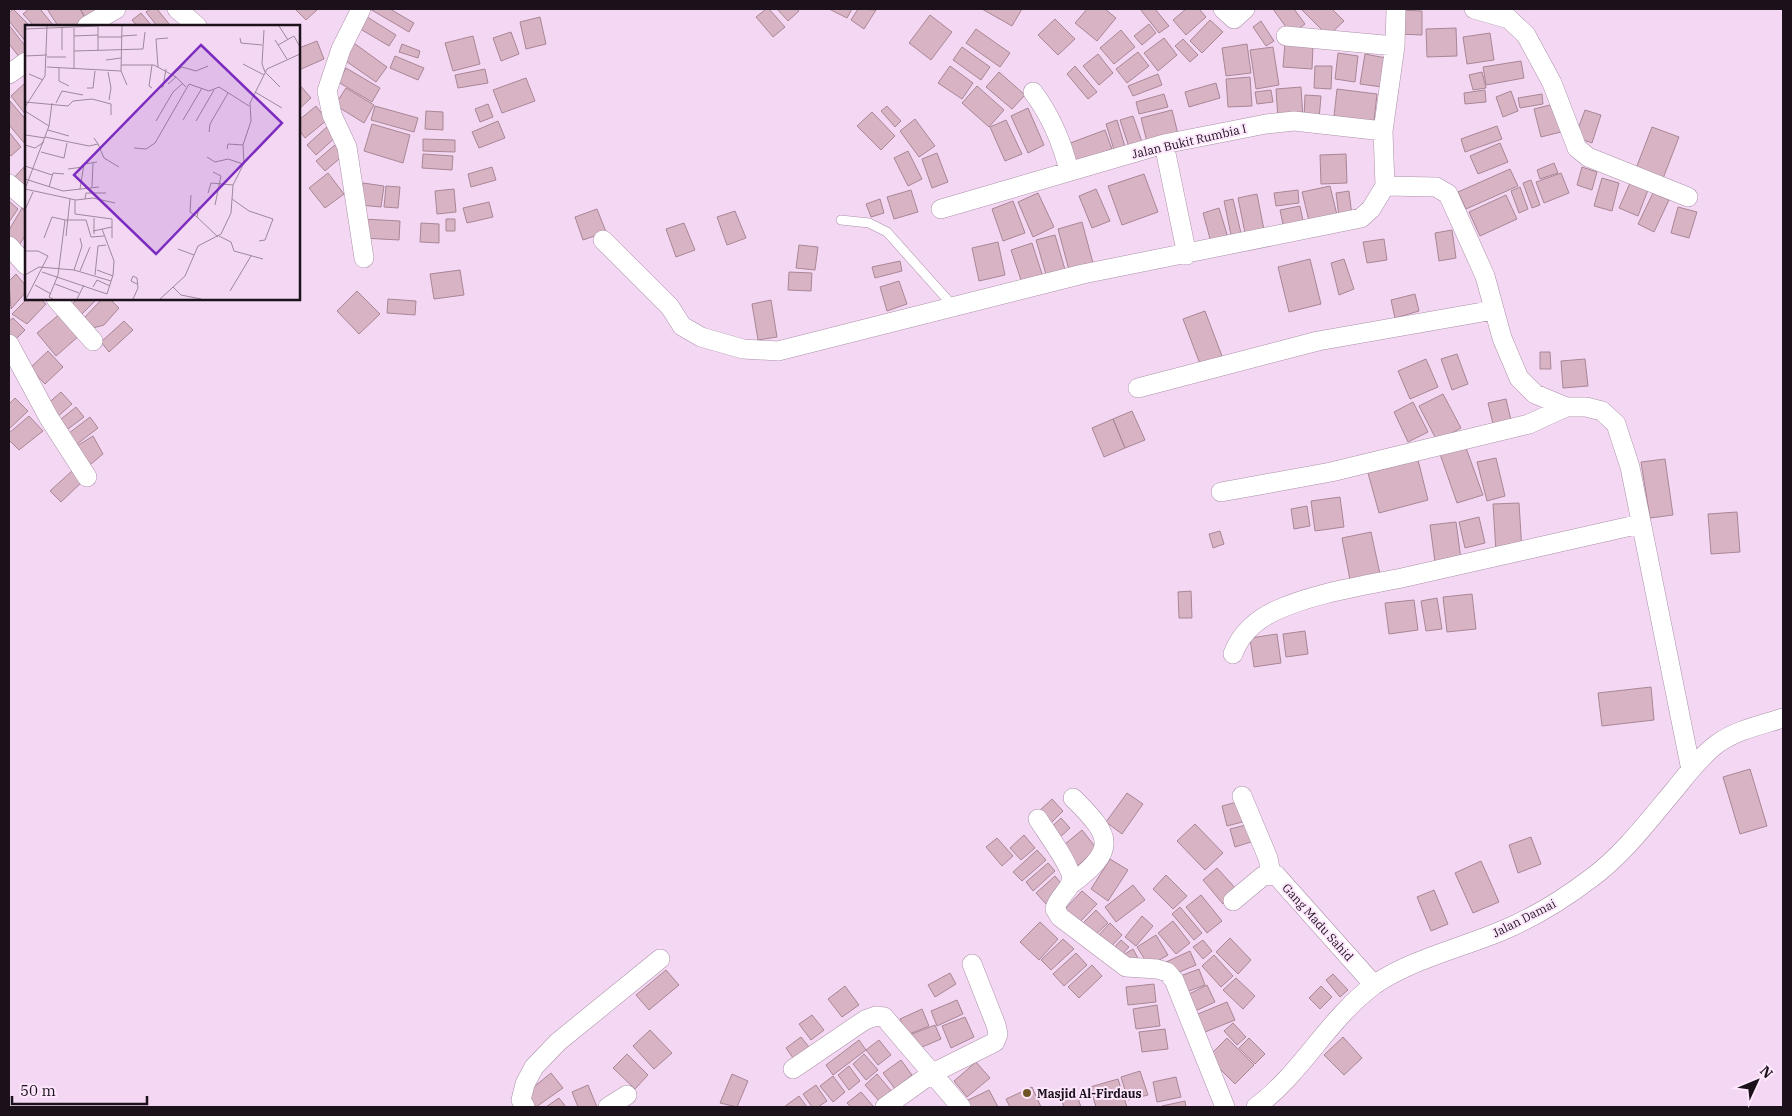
<svg xmlns="http://www.w3.org/2000/svg" width="1792" height="1116" font-family="'IBM Plex Serif',serif">
<style>
.building{fill:#d7b3c3;stroke:#a98696}
.lines{fill:none;stroke-linecap:round;stroke-linejoin:round}
.service-casing{stroke:#ab90a9;stroke-width:10}
.minor-casing{stroke:#ab90a9;stroke-width:20}
.service{stroke:#fff;stroke-width:9}
.minor{stroke:#fff;stroke-width:19}
.poi-dot{fill:#6e5325;stroke:#fee7fd;stroke-width:2}
.labels{text-anchor:middle;dominant-baseline:central;stroke-width:4;stroke-linejoin:round;paint-order:stroke}
.street-label{font-size:12px;fill:#1a111a;stroke:#fee7fd}
.poi-label{font-size:12px;font-weight:bold;fill:#1a111a;stroke:#fee7fd;text-anchor:start}
.inset-road{fill:none;stroke:#9d889c;stroke-width:1}
.view{fill:#7b2cbf;fill-opacity:0.15;stroke:#7b2cbf;stroke-width:2.5}
.inset-edge{fill:none;stroke:#1a111a;stroke-width:2.5}
</style>
<rect width="100%" height="100%" fill="#f4d8f3"/>
<!-- building -->
<path class="building" d="M13 9 30 26H26V42L9 21V13Z
M29 9H40L54 26H34L23 14Z
M47 9H80L88 22 81 26H58Z
M80 9H102L87 21Z
M150 9H157L170 25 157 26 146 12Z
M295 9H318L306 20Z
M370 9H390L414 23 409 32Z
M766 9H769L785 27 773 37 756 17Z
M777 9H797L799 11 788 21Z
M829 9H852L847 18Z
M858 9 876 10 864 29 851 20Z
M982 9H1022L1012 26Z
M1087 9H1105L1116 18 1097 41 1075 23Z
M1140 9H1155L1169 26 1159 33Z
M1186 9H1199L1206 17 1186 35 1173 20Z
M1273 9H1294L1305 24 1291 34Z
M1301 9H1332L1344 21 1328 36Z
M1398 10 1422 11V35L1398 34Z
M141 13 152 26H137L132 20Z
M364 15 396 35 389 46 357 27Z
M930 15 952 32 931 60 909 43Z
M540 17 546 44 526 49 520 22Z
M1055 19 1075 39 1058 55 1038 35Z
M1210 20 1223 32 1202 53 1190 41Z
M1261 21 1274 41 1266 46 1253 27Z
M1149 24 1156 33 1142 45 1134 36Z
M9 25 26 47V53L20 58 9 44Z
M1456 28 1457 56 1427 57 1426 29Z
M976 29 1010 53 1000 67 966 43Z
M1121 30 1135 47 1114 64 1100 48Z
M511 32 519 54 501 61 493 38Z
M1490 33 1494 60 1467 64 1463 37Z
M473 36 480 64 453 71 445 43Z
M1164 38 1177 55 1158 71 1144 53Z
M1183 39 1198 55 1190 62 1175 46Z
M317 41 324 59 299 70V48Z
M351 41 387 67 376 82 340 57Z
M1285 43 1313 45 1312 69 1283 67Z
M402 44 420 51 418 58 399 52Z
M1247 44 1251 73 1226 76 1222 48Z
M962 47 990 67 981 80 953 60Z
M1273 47 1279 85 1256 89 1250 50Z
M1138 52 1149 66 1127 83 1116 69Z
M1338 53 1358 56 1355 82 1335 79Z
M1098 54 1113 73 1099 85 1083 66Z
M1365 54 1386 58 1382 87 1360 84Z
M395 56 424 68 418 80 390 68Z
M1521 61 1524 78 1486 85 1483 67Z
M950 66 973 83 962 99 938 83Z
M1075 66 1097 92 1088 99 1067 74Z
M1315 66H1332L1331 89 1314 88Z
M346 68 380 88 372 102 338 82Z
M485 69 488 83 458 88 455 75Z
M999 72 1025 95 1012 109 986 87Z
M1482 72 1486 88 1473 90 1469 75Z
M1158 74 1162 85 1133 96 1128 86Z
M1250 77 1252 106 1228 107 1226 79Z
M526 78 535 101 502 113 493 90Z
M26 82V115L11 96Z
M1216 83 1220 98 1189 107 1185 92Z
M299 84 311 98 299 109Z
M977 86 1004 110 989 127 962 103Z
M1301 87 1303 118 1278 120 1276 89Z
M346 88 374 105 364 123 335 105Z
M1337 89 1377 94 1374 121 1334 116Z
M1271 90 1273 102 1257 104 1255 92Z
M1485 90 1486 102 1465 104 1464 93Z
M1511 91 1518 111 1503 117 1496 97Z
M1164 94 1168 107 1139 114 1136 102Z
M1542 94 1543 104 1520 108 1518 98Z
M1305 95 1321 96 1319 119H1304Z
M10 101 26 120V145L9 125Z
M1558 103 1565 131 1541 137 1534 109Z
M488 104 493 117 480 122 475 109Z
M316 106 327 120 305 138 299 130V120Z
M375 106 418 118 414 132 371 120Z
M887 106 901 121 895 127 881 111Z
M1028 108 1044 145 1028 153 1011 116Z
M1172 110 1178 134 1147 142 1141 118Z
M1585 110 1601 115 1592 143 1575 137Z
M426 111 443 112V130L425 129Z
M872 112 895 136 881 150 857 126Z
M1133 116 1142 142 1129 147 1120 120Z
M915 119 935 146 919 157 900 131Z
M1006 120 1022 154 1005 161 990 127Z
M1117 120 1126 150 1115 153 1106 124Z
M498 121 505 138 479 148 472 132Z
M372 124 410 135 403 163 364 151Z
M329 125 338 135 316 155 307 145Z
M1497 126 1502 139 1465 152 1461 139Z
M1652 127 1679 137 1662 181 1635 171Z
M1105 130 1112 149 1073 164 1065 145Z
M9 132 21 147 11 156 9 154Z
M423 139 455 140V152L423 151Z
M1500 143 1508 162 1478 174 1470 156Z
M336 144 345 154 325 171 316 161Z
M908 151 922 179 908 186 894 158Z
M937 153 948 182 932 188 922 159Z
M423 154 453 156 452 170 422 168Z
M1346 154 1347 183 1321 184 1320 155Z
M1554 163 1558 173 1540 179 1537 170Z
M24 167 26 184 20 190 11 181Z
M492 167 496 180 471 187 468 174Z
M1582 167 1597 172 1592 190 1577 185Z
M1510 169 1518 186 1466 209 1458 192Z
M328 173 344 194 325 208 309 188Z
M1561 173 1569 193 1544 203 1536 182Z
M1144 174 1158 212 1122 225 1108 186Z
M1602 178 1619 183 1612 211 1594 206Z
M1531 180 1540 205 1532 208 1523 183Z
M363 183 384 186 381 207 360 205Z
M1630 183 1648 190 1638 216 1619 208Z
M386 186 400 187 398 208 384 207Z
M1330 186 1338 219 1310 225 1302 192Z
M1520 187 1528 209 1519 213 1511 191Z
M454 189 456 212 437 214 435 191Z
M1096 189 1110 221 1092 228 1079 196Z
M911 190 918 212 894 219 887 197Z
M1298 190 1299 203 1276 206 1274 193Z
M1349 191 1352 216 1339 217 1336 193Z
M1038 193 1054 227 1033 237 1018 202Z
M1653 193 1669 200 1654 232 1638 224Z
M1257 194 1265 235 1246 238 1238 198Z
M1506 195 1517 219 1480 236 1469 212Z
M880 199 884 213 871 217 866 204Z
M1233 199 1241 233 1231 235 1224 201Z
M9 201 18 209 9 222Z
M1013 201 1025 233 1003 241 992 209Z
M489 202 493 217 467 223 463 208Z
M1300 206 1304 226 1284 229 1280 210Z
M1678 207 1697 212 1689 238 1671 233Z
M22 208 26 213V234L17 249 9 243V230Z
M1219 208 1229 241 1212 246 1203 213Z
M597 209 606 232 583 240 575 217Z
M735 211 746 238 727 245 717 217Z
M363 219 400 221 399 240 362 238Z
M446 219H455V231H446Z
M1082 222 1093 263 1069 270 1058 229Z
M421 223 439 224V243L420 242Z
M684 223 695 250 676 257 666 229Z
M1452 230 1456 258 1439 261 1435 233Z
M1055 235 1066 273 1047 278 1036 240Z
M1384 239 1387 260 1367 263 1363 242Z
M998 242 1005 275 979 281 972 248Z
M1032 243 1043 277 1022 283 1011 250Z
M799 245 818 247 815 270 796 268Z
M1310 259 1321 304 1289 312 1278 267Z
M1344 259 1354 289 1339 295 1331 263Z
M900 261 902 271 875 278 872 267Z
M460 270 464 295 434 299 430 274Z
M789 272 812 273 811 291 788 290Z
M16 274 26 286V292L11 309 9 281Z
M899 281 907 304 887 311 880 287Z
M357 291 380 314 359 334 337 311Z
M1415 294 1419 311 1395 318 1391 300Z
M27 299H40L46 304 27 324 12 314Z
M77 299H97L82 314 70 306Z
M102 299H110L119 308 104 325 93 328 84 318Z
M388 299 416 301 415 315 387 313Z
M771 300 777 337 758 340 752 304Z
M1205 311 1222 356 1200 364 1183 319Z
M61 313 80 335 56 356 37 333Z
M13 318 25 330 14 341 9 337V321Z
M124 321 133 330 109 352 101 342Z
M48 351 63 367 45 384 30 368Z
M1540 352H1550L1551 369H1540Z
M1457 354 1468 384 1452 390 1441 359Z
M1426 359 1438 387 1410 399 1398 371Z
M1585 359 1588 386 1563 388 1561 361Z
M61 392 72 404 55 419 44 407Z
M1443 394 1461 428 1437 441 1419 406Z
M15 398 28 411 9 429V404Z
M1506 399 1511 420 1493 424 1488 403Z
M1413 402 1428 432 1408 442 1394 412Z
M76 407 84 417 64 432 56 423Z
M1132 411 1145 440 1125 448 1113 419Z
M29 416 43 431 19 450 9 440V433Z
M90 417 98 428 72 448 64 437Z
M1113 419 1125 448 1104 457 1092 428Z
M93 436 103 454 85 469 72 449Z
M1465 445 1483 495 1457 503 1440 454Z
M1496 458 1505 496 1487 501 1477 462Z
M1665 459 1673 515 1650 518 1641 462Z
M1418 460 1428 500 1379 513 1368 473Z
M73 470 83 481 61 502 50 491Z
M1340 497 1344 527 1315 531 1311 501Z
M1519 503 1522 551 1496 552 1493 504Z
M1307 506 1310 526 1294 529 1291 509Z
M1737 512 1740 552 1711 554 1708 514Z
M1479 517 1485 543 1465 548 1459 522Z
M1456 522 1461 559 1435 562 1430 525Z
M1220 531 1224 544 1213 548 1209 534Z
M1371 532 1380 574 1350 580 1342 538Z
M1191 591 1192 618H1179L1178 592Z
M1472 594 1476 629 1447 632 1443 597Z
M1437 598 1442 629 1426 631 1421 601Z
M1414 600 1418 630 1389 634 1385 603Z
M1305 631 1308 654 1286 657 1283 634Z
M1277 634 1281 663 1254 667 1250 638Z
M1651 687 1654 720 1602 726 1598 693Z
M1750 769 1767 826 1740 834 1723 777Z
M1127 793 1143 804 1122 834 1106 822Z
M1052 799 1063 811 1050 824 1038 812Z
M1241 801 1246 821 1227 826 1222 806Z
M1061 818 1070 828 1058 839 1048 830Z
M1195 824 1223 853 1205 870 1177 841Z
M1246 825 1251 842 1235 847 1230 829Z
M1082 830 1097 849 1075 868 1059 849Z
M1024 835 1035 848 1021 860 1010 848Z
M1531 837 1541 864 1518 873 1509 845Z
M997 838 1013 856 1002 866 986 847Z
M1037 850 1046 860 1022 881 1013 872Z
M1110 859 1128 870 1108 901 1091 889Z
M1481 861 1499 902 1473 913 1455 873Z
M1048 863 1055 871 1033 891 1026 882Z
M1217 868 1238 891 1223 904 1203 880Z
M1166 875 1187 896 1173 909 1153 889Z
M1055 876 1065 888 1047 905 1036 893Z
M1133 885 1145 900 1116 922 1105 907Z
M1434 890 1448 924 1431 931 1417 897Z
M1082 891 1097 904 1077 925 1063 911Z
M1201 895 1222 921 1207 933 1186 907Z
M1180 907 1202 933 1194 940 1172 914Z
M1096 910 1108 923 1091 939 1079 927Z
M1142 916 1153 926 1136 946 1125 937Z
M1173 921 1190 943 1176 954 1158 933Z
M1040 922 1058 939 1039 960 1020 942Z
M1110 923 1122 935 1108 950 1096 938Z
M1156 935 1168 955 1149 966 1137 947Z
M1230 938 1251 960 1238 974 1216 952Z
M1063 939 1074 949 1051 970 1041 960Z
M1121 940 1129 947 1119 958 1111 951Z
M1203 940 1212 951 1203 959 1193 947Z
M1133 949 1139 960 1129 966 1123 955Z
M1190 951 1196 965 1172 975 1166 962Z
M1076 953 1087 965 1064 986 1053 974Z
M1214 955 1233 976 1221 987 1202 966Z
M1092 965 1102 976 1079 998 1068 987Z
M1199 969 1205 985 1181 994 1175 978Z
M666 970 679 985 649 1010 636 995Z
M950 973 956 984 935 997 928 985Z
M1333 974 1348 990 1340 997 1326 980Z
M1236 978 1255 996 1243 1009 1223 990Z
M1154 984 1156 1002 1128 1005 1126 987Z
M1207 985 1215 1002 1191 1013 1183 997Z
M845 986 859 1005 842 1017 828 999Z
M1321 986 1332 997 1320 1009 1309 998Z
M957 1000 963 1014 937 1026 931 1011Z
M1227 1002 1235 1020 1200 1034 1193 1016Z
M1157 1005 1160 1026 1136 1029 1133 1009Z
M922 1009 929 1026 907 1035 900 1019Z
M812 1015 824 1030 811 1040 799 1024Z
M965 1017 974 1037 951 1048 942 1026Z
M1233 1023 1246 1037 1237 1045 1224 1031Z
M935 1025 941 1039 913 1051 907 1036Z
M1165 1029 1168 1049 1142 1052 1139 1032Z
M650 1030 672 1053 654 1069 633 1046Z
M801 1037 809 1047 793 1058 786 1048Z
M1343 1037 1362 1058 1344 1075 1324 1055Z
M1227 1038 1254 1065 1235 1084 1208 1057Z
M1249 1038 1265 1054 1255 1064 1239 1048Z
M859 1040 866 1050 833 1075 826 1065Z
M879 1040 891 1055 878 1065 866 1050Z
M627 1054 648 1075 635 1089 613 1068Z
M864 1054 878 1070 866 1080 853 1064Z
M901 1060 912 1075 895 1089 883 1073Z
M976 1062 990 1078 967 1097 954 1081Z
M849 1066 860 1081 849 1090 838 1075Z
M1140 1071 1148 1095 1128 1100 1121 1077Z
M551 1073 563 1088 536 1107 525 1094Z
M732 1074 748 1081 737 1107 720 1103Z
M877 1074 892 1092 880 1102 865 1085Z
M833 1076 845 1092 833 1102 820 1086Z
M1176 1077 1181 1097 1157 1102 1153 1082Z
M1118 1079 1127 1107H1096L1090 1087Z
M588 1085 597 1107H578L572 1092Z
M816 1085 827 1101 818 1107H812L803 1094Z
M1032 1087 1041 1107H1010L1006 1099Z
M989 1090 998 1107H966L964 1102Z
M1075 1090 1081 1107H1064L1060 1095Z
M861 1092 873 1106 872 1107H851L847 1103Z
M799 1096 807 1107H784Z
M559 1098 566 1107H546Z
M1185 1101 1186 1107H1162V1106Z"/>
<g class="lines">
<!-- service casing -->
<g class="service-casing">
<path id="service" d="M841 220 869 223 887 232 954 307"/>
</g>
<!-- minor casing -->
<g class="minor-casing">
<path id="minor" d="M177 9 197 26
M361 9 341 49 327 91 332 115 347 147 364 258
M1223 9 1234 19 1245 9
M1474 9 1509 19 1526 35 1552 83 1577 148 1588 157 1688 197
M87 26 116 9
M1286 36 1395 46 1383 131 1385 186
M1395 46 1396 9
M9 74 26 62
M1033 92C1051 116 1062 142 1069 171
M1164 144 1187 255
M9 184 26 199
M941 209 1164 144 1266 124 1294 121 1383 131
M603 240 670 307 682 326 701 337 743 349 778 351 1083 274 1361 218 1371 209 1385 186 1436 187 1448 194 1485 276 1502 338 1519 378 1535 394 1566 407H1586L1602 411 1616 424 1630 467 1691 770
M9 246 26 265
M56 299 93 341
M9 344 49 418 87 477
M1138 388 1318 341 1494 310
M1221 492 1331 472 1529 424 1566 407
M1233 654C1240 634 1257 619 1277 610 1317 592 1364 586 1406 577 1484 559 1562 542 1640 524
M1242 796 1268 858 1271 874
M1038 819C1045 831 1075 870 1071 882 1068 892 1057 898 1055 909L1060 917 1126 967 1157 969 1167 972 1174 980 1225 1107
M1070 885C1117 850 1113 837 1073 798
M1233 901 1263 876 1276 875 1374 985
M793 1069 865 1020 876 1016 884 1017 961 1107
M525 1107 521 1100 525 1084 534 1067 558 1042 660 959
M608 1107 627 1095
M885 1107 931 1074 995 1042 998 1034 996 1025 972 964
M1256 1107C1302 1073 1328 1019 1374 985 1411 959 1465 947 1506 929 1536 916 1565 898 1590 879 1623 855 1650 819 1676 788 1688 773 1701 756 1717 744 1736 730 1761 725 1783 718"/>
</g>
<!-- service -->
<use href="#service" class="service"/>
<!-- minor -->
<use href="#minor" class="minor"/>
</g>
<!-- markers -->
<circle class="poi-dot" cx="1027" cy="1093" r="5"/>
<g class="labels">
<!-- street labels -->
<g class="street-label">
<text transform="translate(1189 141) rotate(-13)">Jalan Bukit Rumbia I</text>
<text transform="translate(1524 918) rotate(-27)">Jalan Damai</text>
<text transform="translate(1318 922) rotate(48)">Gang Madu Sahid</text>
</g>
<!-- poi labels -->
<g class="poi-label">
<text x="1037" y="1093">Masjid Al-Firdaus</text>
</g>
</g>
<!-- overview -->
<g transform="translate(25 25)">
<rect width="275" height="275" fill="#f4d8f3"/>
<path class="inset-road" d="M97 1 96 46 102 60M254 1 263 15M37 2V25M0 4 72 1M239 5 237 39 240 47 255 62M49 11 73 10M97 11 112 10M73 12H97M215 13 216 18 237 20M250 15 262 34M253 20 269 11 275 22M73 25V1M49 26 118 24 120 7M0 31 22 30M22 32H41M81 35 96 33M218 39 239 50M96 40H129L151 52M127 40 124 61 127 63M22 42 96 46M133 42 131 14 143 13M34 43V56L44 61M49 44V3M83 47 86 63 84 75M4 49 18 55M148 49 157 42 171 46 183 41M143 59 151 52 161 62M134 62H138L141 44M62 63H68L70 46M230 67 257 83M0 77 43 81 48 76 67 74 86 79V90M31 78 37 66 58 70M0 82 20 51 22 1M0 86 24 101M158 95 177 63M131 96 148 67 157 59M171 96 189 65M23 105 44 111M184 107 185 99 203 68M1 110 20 113M20 112 64 121 73 119 69 113M73 119 79 133 94 142M0 120 10 123 19 117M109 123 121 124 130 118 164 59 184 66 194 62 224 81M202 124 203 119 218 120M16 127 39 133 42 118M182 132 190 137 203 134 218 139M0 141 27 150M43 144 58 142M188 147 196 151 190 180M0 154 38 166 74 162M24 162 28 148 39 149M67 162 68 138M0 164 51 175 68 173 90 178M0 164 24 101 27 78M55 164 59 139 72 137M183 168 186 158 208 160M166 170 165 187 172 192M60 174 61 168H81M207 174 224 186 248 194 240 215 234 216M50 175V189L87 194V213M174 182 172 192 193 212M0 185 8 167M69 193V209M68 206 87 202M41 211 45 174M194 211 206 217 209 226 238 234M19 213 27 192 40 195M153 224 169 230M0 226H13L23 231 1 274M49 245 86 256M72 245 88 251M55 246 65 222M17 247 82 269 88 250 89 236 77 204M0 250 14 242 49 245 57 221 55 213M70 250 73 221 81 220M30 259 54 268M10 260 26 269M68 262 72 255 85 261M148 262 156 270 176 274M205 266 226 231M28 274 24 272 33 250 40 195H61L66 212 79 211M52 274 59 260M108 274 113 263 112 253 108 251 106 256 112 259M135 274 160 251 173 221 196 209 206 188 208 160 219 138 218 120 226 96 225 78 242 44 275 29"/>
<path class="view" d="M176 20 257 98 131 229 49 150Z"/>
<rect width="275" height="275" class="inset-edge"/>
</g>
<!-- border -->
<rect width="1792" height="1116" fill="none" stroke="#1a111a" stroke-width="20"/>
<!-- north arrow -->
<g transform="translate(1757 1081) rotate(46)" stroke="#fee7fd" stroke-width="4" paint-order="stroke">
<path d="M0-4L9 19L0 12L-9 19Z" fill="#1a111a"/>
<text y="-8" font-size="14" font-weight="bold" text-anchor="middle" fill="#1a111a">N</text>
</g>
<!-- scale -->
<path d="M12 1096v8h135v-8" fill="none" stroke="#1a111a" stroke-width="2.5"/>
<text x="20" y="1096" font-size="15" fill="#1a111a" stroke="#fee7fd" stroke-width="4" paint-order="stroke">50 m</text>
</svg>
